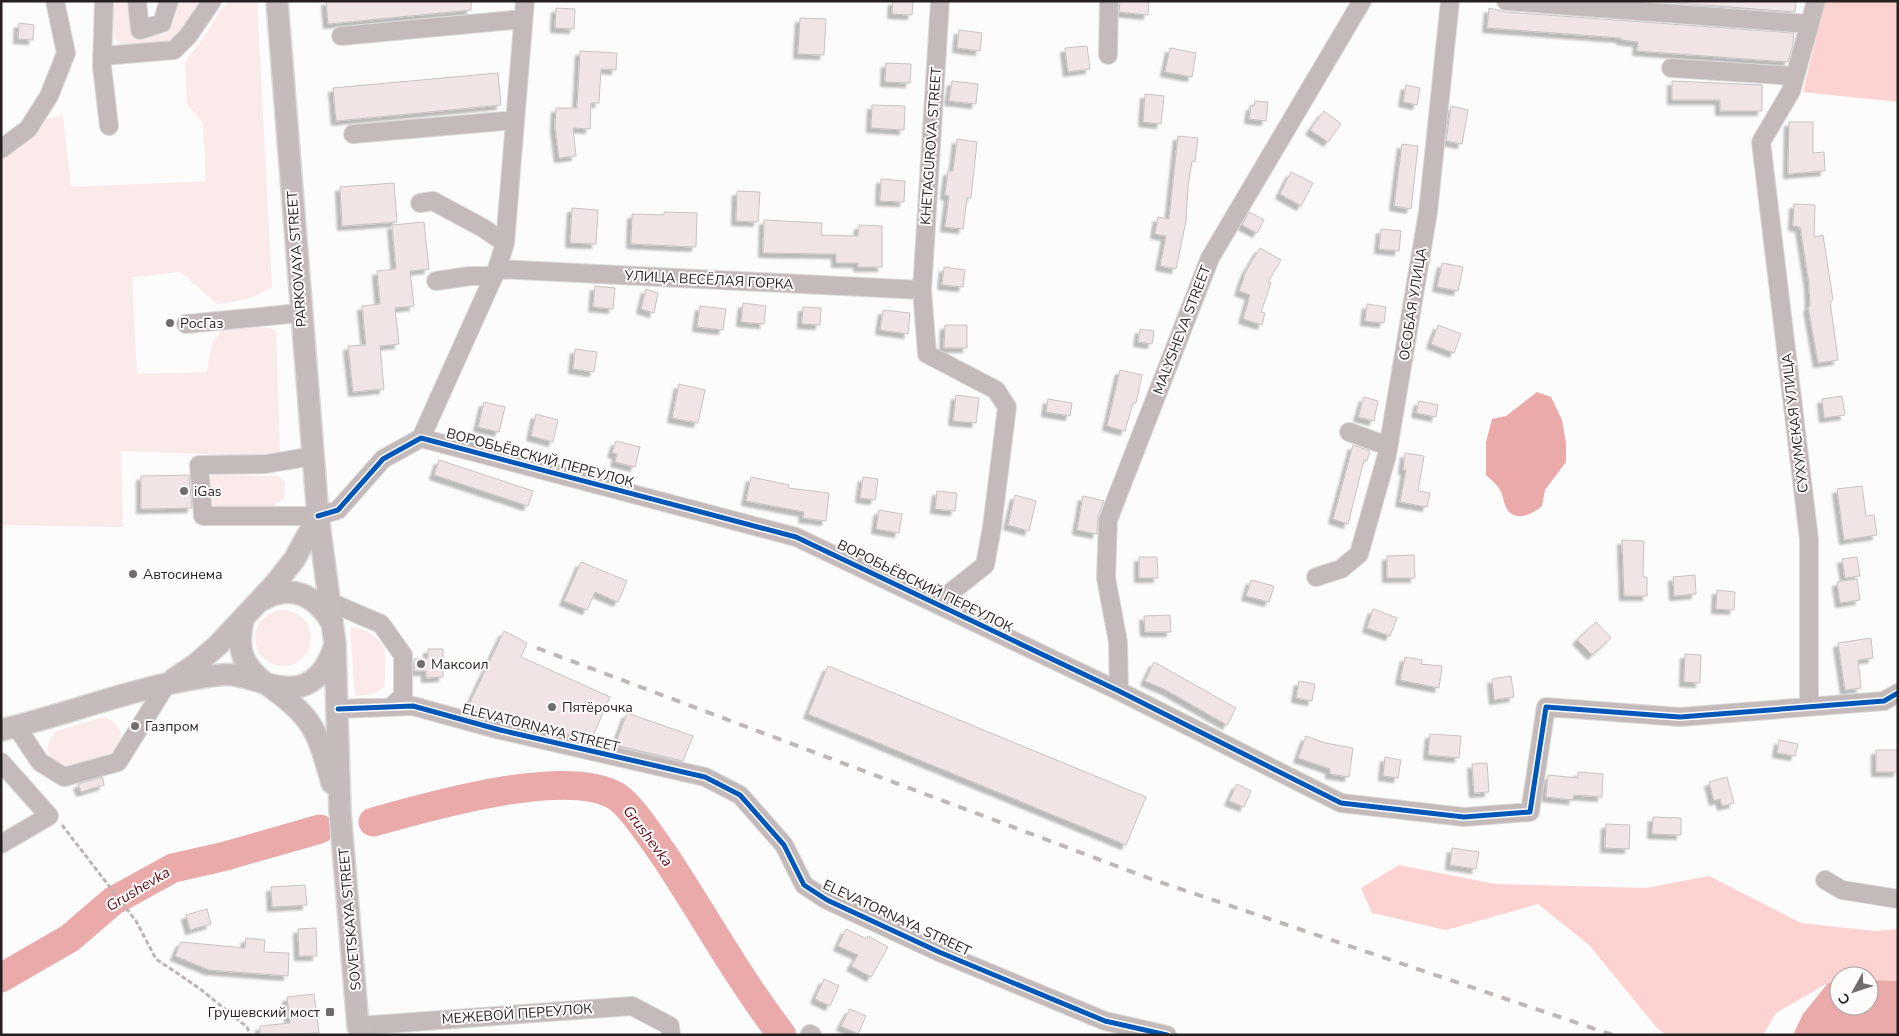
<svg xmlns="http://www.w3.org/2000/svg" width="1899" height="1036" font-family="'Nunito Sans',sans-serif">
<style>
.green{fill:#faeae9}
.forest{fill:#fdd3d2}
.water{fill:#e9aaa9}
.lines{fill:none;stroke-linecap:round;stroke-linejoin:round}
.river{stroke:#e9aaa9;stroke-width:29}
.building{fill:#f0e5e4;stroke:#c6c3c2;filter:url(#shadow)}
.minor-casing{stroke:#dad9d9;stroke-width:20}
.major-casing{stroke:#dad9d9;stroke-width:24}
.path{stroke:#bdb5b5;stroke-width:3;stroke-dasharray:5 2.5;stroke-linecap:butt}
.minor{stroke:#c4baba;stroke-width:18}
.major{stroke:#c6bbbb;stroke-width:21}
.rail{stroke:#bdb7b6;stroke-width:4;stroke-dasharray:9 9;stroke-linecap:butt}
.cycleway-casing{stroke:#fefbfb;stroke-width:8}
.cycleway{stroke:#0057b8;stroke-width:5}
.poi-dot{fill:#716c6c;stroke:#fefbfb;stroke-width:2}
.labels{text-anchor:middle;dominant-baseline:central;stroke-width:4;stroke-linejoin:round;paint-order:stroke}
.street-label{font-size:14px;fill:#251f1f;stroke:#fefbfb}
.poi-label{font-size:14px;fill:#251f1f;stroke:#fefbfb;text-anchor:start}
.water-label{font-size:15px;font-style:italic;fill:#5c0b16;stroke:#fefbfb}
</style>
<defs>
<filter id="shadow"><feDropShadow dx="-4.5" dy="4.5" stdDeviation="1" flood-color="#0004"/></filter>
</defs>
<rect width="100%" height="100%" fill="#fdfcfc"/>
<!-- green -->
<path class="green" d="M111 1H127L132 37 165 34 174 22 179 1H199L175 41 166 44 123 47 114 37Z
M230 1H257L272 286C255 300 238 301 217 304L181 272 132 277 137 374 207 372 212 343 221 331C239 326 259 324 276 331L280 452 256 456 121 451 123 527 1 525V151L27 124 63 115 71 187 206 181 203 123 187 104 185 62 205 36 221 9Z
M212 475 278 476 285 482 284 498 274 506 266 507 213 506 206 502 208 478Z
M255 638a28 28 0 1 1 56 0a28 28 0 1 1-56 0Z
M350 627C362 627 382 638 385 650 386 656 385 664 385 670 385 676 386 684 381 689 375 695 363 695 355 696Z
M104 717C121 723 129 744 111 756 101 763 82 765 70 769L52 759 47 750 49 741 56 731Z"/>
<!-- forest -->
<path class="forest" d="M1825 1H1898V102L1803 92Z
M1399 865 1495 884 1646 888 1709 876 1801 923 1874 931 1898 929V981L1869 980V976H1839V982L1828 983 1776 1013 1763 1035H1666L1657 1028 1589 945 1538 904 1446 930 1372 913 1361 888Z"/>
<!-- water -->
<path class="water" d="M1537 392 1551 397 1562 420 1566 443V462L1545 490 1542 506C1531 516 1512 523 1505 505 1503 500 1503 495 1500 490 1497 484 1491 480 1486 475V442L1492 419 1506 416Z
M1869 980 1898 981V1035H1793L1803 1014 1828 983 1839 982V1006H1869Z"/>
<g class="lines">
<!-- river -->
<path class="river" d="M373 822C428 807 566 766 616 796 631 805 653 840 664 855 704 915 738 978 782 1035
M1 978 70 938 113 901 173 868 222 857 320 829"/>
</g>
<!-- building -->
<path class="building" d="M326 1H471V10L328 24Z
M893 1H913L912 15 892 14Z
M1120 1H1149L1148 15 1119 12Z
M1650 1H1796L1795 12Z
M556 8 575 9 574 29 555 28Z
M1489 8 1505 12 1794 33 1793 45 1788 62 1637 51 1638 42 1621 40V38L1487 28Z
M800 18 826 19 824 55 798 54Z
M19 23 34 25 33 40 18 39Z
M959 30 982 33 980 51 957 48Z
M1087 46 1090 69 1068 72 1065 48Z
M1170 48 1196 53 1192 77 1165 72Z
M580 51 617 53 616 70 601 69 599 103H591L590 129 573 128 576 156 559 158 555 127 556 108H577Z
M886 63 911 64 910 83 885 82Z
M498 73 501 105 336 121 333 88Z
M952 81 978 84 976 104 949 101Z
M1672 81 1762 85V111H1720V100H1672Z
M1406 85 1420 88 1417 105 1403 102Z
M1145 94 1164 96 1161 124 1143 122Z
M1255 101 1268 102 1266 121 1249 119 1251 106H1254Z
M872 105 905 106 904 130 871 128Z
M1451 106 1468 110 1462 144 1446 141Z
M1324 111 1341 124 1328 142 1310 130Z
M1789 122H1813V153L1824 152 1825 171 1788 174Z
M1178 136 1198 138 1195 162 1192 161 1188 186 1186 221 1176 269 1160 266 1166 236 1155 234 1158 217 1169 219Z
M957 139 977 142 971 198H967L963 229 945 227 949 196 945 195 948 171H953Z
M1402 144 1418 146 1411 209 1394 206Z
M1291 172 1313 183 1301 206 1280 194Z
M881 179 905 181 904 202 880 201Z
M394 183 397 222 342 226 340 187Z
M737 191 760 192 758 222 736 221Z
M1794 204 1815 205 1814 237 1823 235 1833 300 1830 301 1838 360 1818 363 1808 307 1810 306 1809 284 1800 227 1793 226Z
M572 208 598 210 596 244 570 243Z
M664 212 697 213 696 247 631 244 632 214 664 215Z
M1249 212 1264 220 1257 233 1242 225Z
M764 220 822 223 821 235 858 236 859 225 882 226V267H858V263H836V254L763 253Z
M424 222 429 269 410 271 414 306 395 308 399 344 380 346 384 389 353 392 348 346 366 345 362 306 380 304 377 271 396 269 392 225Z
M1381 229 1401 231 1399 251 1379 249Z
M1260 248 1281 260 1268 282 1271 283 1261 312 1265 313 1262 325 1243 319 1250 295 1239 291 1246 271Z
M1442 263 1463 267 1458 291 1437 287Z
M944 267 965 270 963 287 942 285Z
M595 286 615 288 613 309 593 307Z
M646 289 658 293 654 313 641 309Z
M743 303 766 306 764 324 741 322Z
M1367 304 1386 307 1384 323 1365 321Z
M700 306 726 309 723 330 697 327Z
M803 307 821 308 820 325 802 324Z
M883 310 910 313 908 334 880 330Z
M945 325H967V348H944Z
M1438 325 1461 334 1454 353 1431 344Z
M1140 329 1154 331 1152 344 1138 342Z
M575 349 597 352 594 372 573 369Z
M1120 370 1142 375 1136 403H1133L1125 431 1107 426Z
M679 384 705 390 698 423 672 418Z
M956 395 979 398 976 423 953 421Z
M1842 396 1845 415 1824 418 1822 399Z
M1364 397 1378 401 1374 421 1358 417Z
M1048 399 1072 403 1070 416 1046 412Z
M1419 401 1438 405 1436 417 1416 413Z
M484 402 505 407 499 432 478 427Z
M536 414 558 420 553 442 531 436Z
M616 441 640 447 635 467 615 462 617 454 612 453Z
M1353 445 1370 451 1367 461 1364 460 1348 524 1333 519Z
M1405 453 1424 456 1418 491 1430 493 1427 507 1400 502 1406 470H1403Z
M439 460 533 491 528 506 434 475Z
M189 475 192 508 141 509V476Z
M751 477 789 485 788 488 829 493 826 521 803 518 804 512 746 501Z
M863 477 878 479 875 500 860 498Z
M1862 486 1866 516 1874 515 1877 535 1844 540 1837 489Z
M937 491 957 493 955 511 935 509Z
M1015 495 1036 501 1029 531 1008 525Z
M1083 496 1104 501 1098 516 1097 534 1077 530Z
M879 510 902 514 899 533 876 529Z
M1622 540 1644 541 1643 577H1647V596H1624Z
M1414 555 1415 578H1387V556Z
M1139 557H1157L1158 578H1139Z
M1857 557 1860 576 1845 578 1842 559Z
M581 562 627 581 618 602 595 592 587 610 564 601Z
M1695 575 1696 594 1674 596 1673 577Z
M1857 579 1860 600 1840 603 1837 582Z
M1251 580 1274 586 1269 602 1246 596Z
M1717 590 1735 592 1734 610 1716 609Z
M1373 609 1397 618 1390 636 1367 628Z
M1170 615 1171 632H1145L1144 616Z
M1596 622 1611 638 1592 655 1577 640Z
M504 631 527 643 521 657 610 697 591 740 467 709Z
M1871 638 1873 658 1858 660 1861 688 1845 690 1838 643Z
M428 649H443V677L426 678V671H414V659L428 658Z
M1685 654 1701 655 1700 683 1684 682Z
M1405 657 1422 660 1421 664 1442 666 1439 688 1400 680Z
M1154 662 1236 708 1227 725 1166 690 1145 681Z
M828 666 1146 797 1126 845 808 714Z
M1511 676 1514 697 1494 700 1492 679Z
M1299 681 1315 684 1312 701 1296 698Z
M627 713 693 736 683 761 615 745Z
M1430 734 1461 736 1459 758 1428 755Z
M1306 736 1325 743 1353 748 1349 777 1330 774V769L1298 758Z
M1779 740 1798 744 1795 756 1777 753Z
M1876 750H1898V772H1876Z
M1385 757 1401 760 1398 778 1383 776Z
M1487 763 1489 792 1474 793 1472 764Z
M1578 772 1603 774 1602 797 1574 795 1573 800 1546 797 1548 775 1578 778Z
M102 777 104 785 81 792 78 784Z
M1727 777 1734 803 1722 806 1720 799 1714 801 1709 782Z
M1237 784 1251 791 1244 807 1229 801Z
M1653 817 1681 818V835L1652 834Z
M1606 824 1630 825 1629 849 1605 848Z
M1452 848 1479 852 1476 869 1450 865Z
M305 885 307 905 272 907 271 887Z
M207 909 211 924 190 930 186 915Z
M316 928 317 956H299L298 929Z
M846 929 867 939 868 936 888 947 871 977 851 966 858 955 838 946Z
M246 938 265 940 264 952 289 953 288 976 209 970 175 956 181 942 245 948Z
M824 979 839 986 830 1006 815 999Z
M314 994 319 1033 260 1035V1026L290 1023 287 997Z
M850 1009 866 1016 858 1034 841 1026Z"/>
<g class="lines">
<!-- minor casing -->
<g class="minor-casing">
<path id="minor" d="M104 1 102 67 109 126
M137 1 140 30 162 23 169 1
M1506 1 1809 24
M341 36 523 19
M1108 55 1109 1
M102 56 174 50 188 36 212 1
M1671 68 1795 76
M353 134 515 120
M1 149 28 129 49 96 66 53 55 1
M420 203 433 201 483 228 505 243
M497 269 922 290
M436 281 470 276H494
M186 324 300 313
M1349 432 1388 446
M421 438 497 269 505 243 525 1
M313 456 266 464 199 465 203 516H318L338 510 383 459 421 438 796 537 1119 691 1341 803 1464 817 1530 812 1546 707 1680 717 1884 701 1898 693
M1316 577 1341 569 1359 554 1387 455 1428 212 1450 1
M330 602 381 624 403 655V696L391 707
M936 604 985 565 992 527 1007 407 996 390 927 354 922 290 940 1
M1119 691 1118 642 1106 578 1108 520 1210 258 1362 1
M1809 706V539L1761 142 1791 91 1816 1
M338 709 413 706 500 730 705 777 740 795 784 845 804 885 827 900 939 952 1105 1021 1167 1035
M16 726 40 762 64 777 118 762 166 685
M1 762 49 816 1 844
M1825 880 1842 890 1898 899
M358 1026 632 1006 670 1026 671 1035
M810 1034 812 1035"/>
</g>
<!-- major casing -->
<g class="major-casing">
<path id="major" d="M277 1 318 516 335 644 340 812 358 1026 362 1035
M262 600C291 583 316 595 332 623
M244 617C227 677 273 679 304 716 320 734 325 760 332 783
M174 679 195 665 218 645 274 585 294 560 318 516
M1 730C69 714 135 687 204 677 213 676 225 673 234 675 256 678 279 692 301 686 320 680 329 664 334 647"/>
</g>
<!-- path -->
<path class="path" d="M62 825 136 921 156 959 199 988 247 1027 250 1035"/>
<!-- minor -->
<use href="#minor" class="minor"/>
<!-- major -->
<use href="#major" class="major"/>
<!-- rail -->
<path class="rail" d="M537 648 1151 879 1613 1035"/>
<!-- cycleway casing -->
<g class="cycleway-casing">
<path id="cycleway" d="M318 516 338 510 383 459 421 438 796 537 1119 691 1341 803 1464 817 1530 812 1546 707 1680 717 1884 701 1898 693
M338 709 413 706 500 730 705 777 740 795 784 845 804 885 827 900 939 952 1105 1021 1167 1035"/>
</g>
<!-- cycleway -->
<use href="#cycleway" class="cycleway"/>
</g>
<!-- markers -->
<g class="poi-dot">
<circle cx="170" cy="323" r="5"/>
<circle cx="184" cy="491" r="5"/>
<circle cx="133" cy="574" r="5"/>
<circle cx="421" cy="664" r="5"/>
<circle cx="552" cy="707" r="5"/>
<circle cx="135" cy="726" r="5"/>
<rect x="325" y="1007" width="10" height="10" rx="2.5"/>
</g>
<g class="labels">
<!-- street labels -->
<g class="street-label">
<text transform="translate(931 146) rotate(-86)">KHETAGUROVA STREET</text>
<text transform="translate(297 259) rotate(-94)">PARKOVAYA STREET</text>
<text transform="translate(709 280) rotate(3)">УЛИЦА ВЕСЁЛАЯ ГОРКА</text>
<text transform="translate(1413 304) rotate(-81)">ОСОБАЯ УЛИЦА</text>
<text transform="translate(1182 330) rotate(-69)">MALYSHEVA STREET</text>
<text transform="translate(1795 423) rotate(-97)">СУХУМСКАЯ УЛИЦА</text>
<text transform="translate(540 458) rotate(15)">ВОРОБЬЁВСКИЙ ПЕРЕУЛОК</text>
<text transform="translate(925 586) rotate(26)">ВОРОБЬЁВСКИЙ ПЕРЕУЛОК</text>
<text transform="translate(541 728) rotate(14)">ELEVATORNAYA STREET</text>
<text transform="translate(897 918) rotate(25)">ELEVATORNAYA STREET</text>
<text transform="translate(350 919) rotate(-95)">SOVETSKAYA STREET</text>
<text transform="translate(517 1014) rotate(-4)">МЕЖЕВОЙ ПЕРЕУЛОК</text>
</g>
<!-- poi labels -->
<g class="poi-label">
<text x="180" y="323">РосГаз</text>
<text x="194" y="491">iGas</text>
<text x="143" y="574">Автосинема</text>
<text x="431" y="664">Максоил</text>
<text x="562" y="707">Пятёрочка</text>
<text x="145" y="726">Газпром</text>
<text x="320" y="1012" text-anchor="end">Грушевский мост</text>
</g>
<!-- water labels -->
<g class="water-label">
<text transform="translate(648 836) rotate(53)">Grushevka</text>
<text transform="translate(138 889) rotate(-31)">Grushevka</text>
</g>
</g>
<!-- border -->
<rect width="1899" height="1036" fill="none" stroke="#251f1f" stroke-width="5"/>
<!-- north arrow -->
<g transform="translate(1854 991) rotate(230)"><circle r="24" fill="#fefbfb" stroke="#a7a3a3"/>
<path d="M0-4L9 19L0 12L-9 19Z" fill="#716c6c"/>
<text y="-8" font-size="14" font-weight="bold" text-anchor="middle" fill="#251f1f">С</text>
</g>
</svg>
